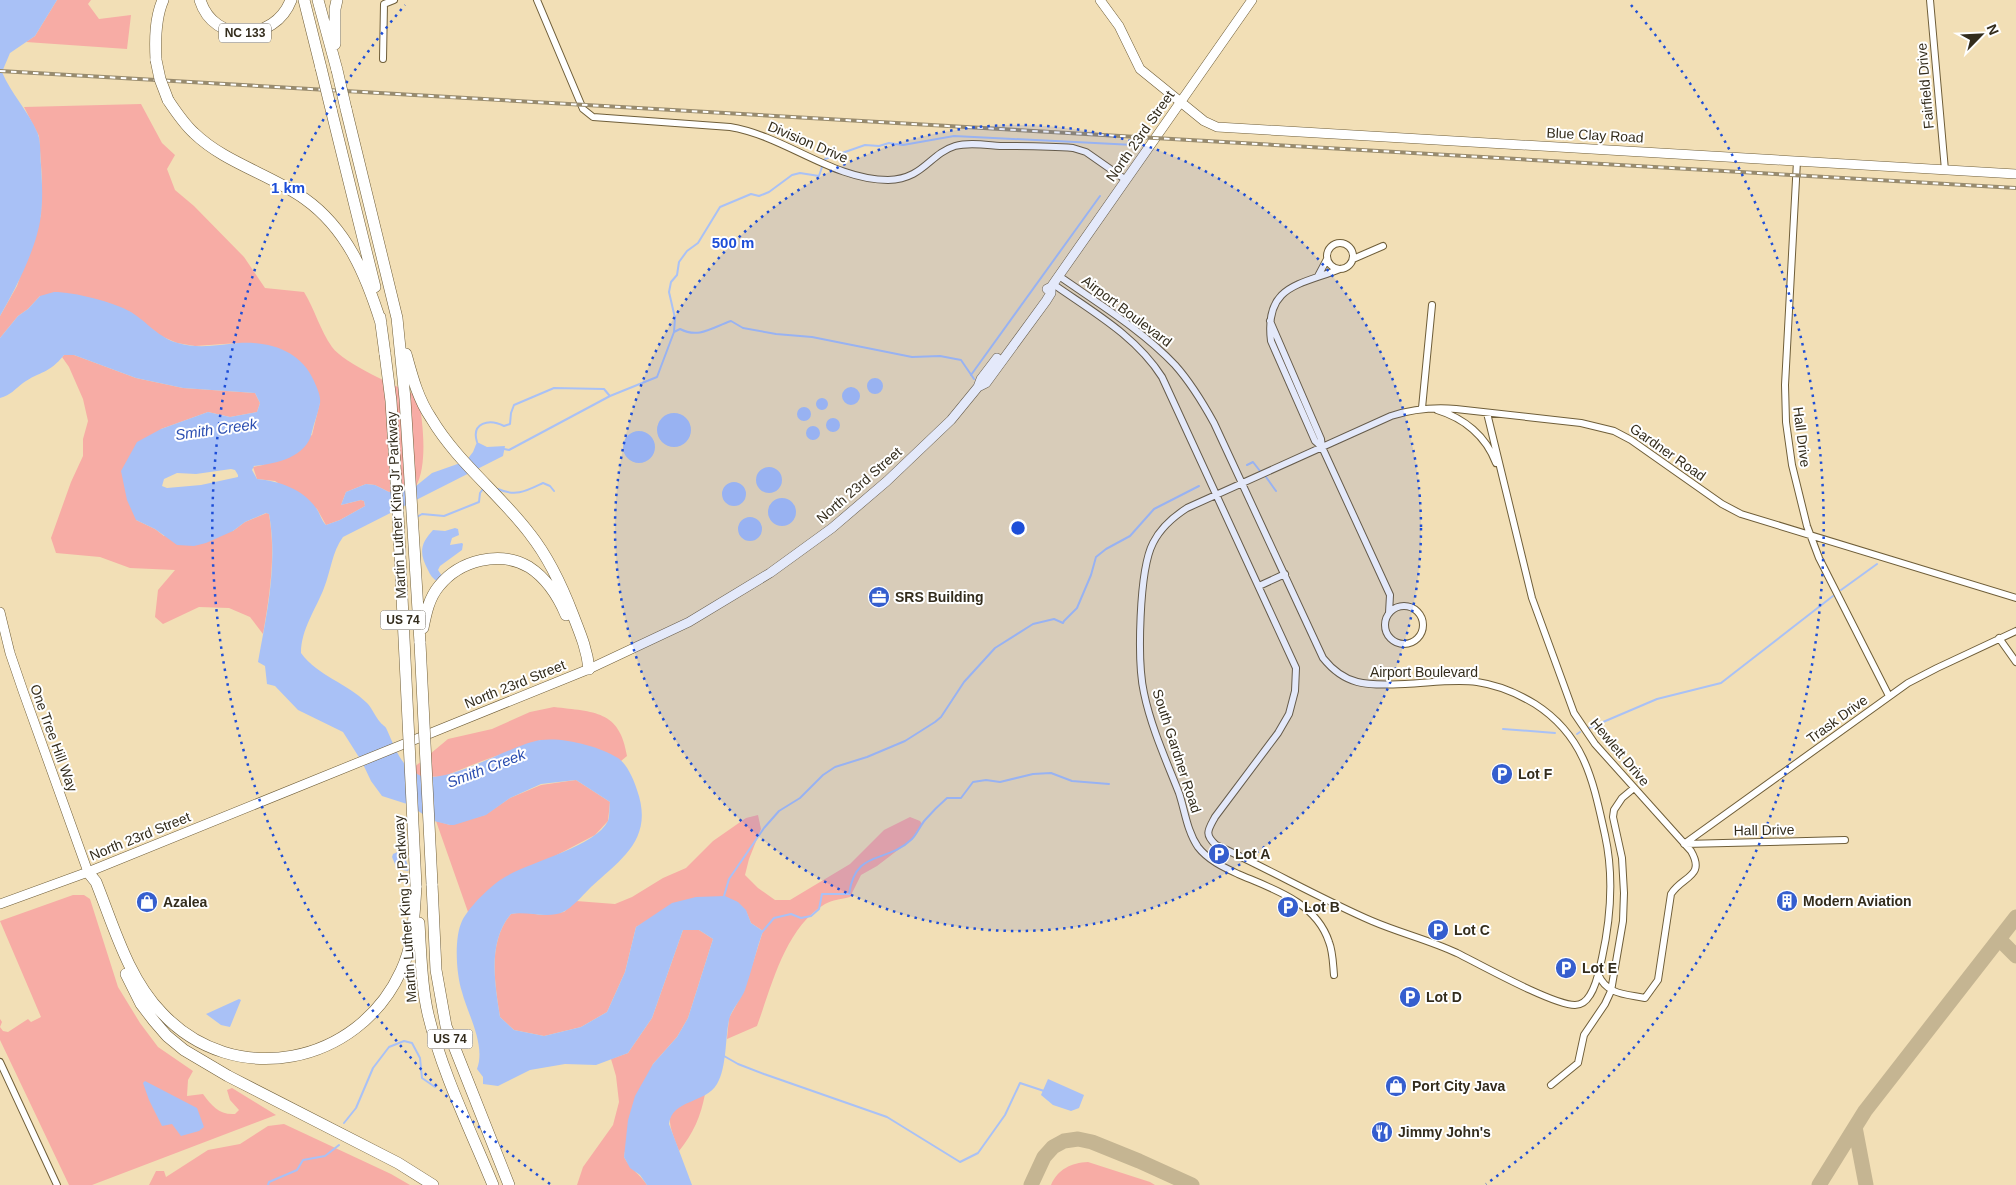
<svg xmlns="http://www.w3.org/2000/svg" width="2016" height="1185" font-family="Helvetica,sans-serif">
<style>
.green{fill:#f7aca5}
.water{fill:#a9c1f6;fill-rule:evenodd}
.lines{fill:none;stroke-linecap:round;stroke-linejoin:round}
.stream{stroke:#a9c1f6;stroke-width:2}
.taxiway{stroke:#c5b592;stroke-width:15}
.street-casing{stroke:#6f5e39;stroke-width:8}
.secondary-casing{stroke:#6f5e39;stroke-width:10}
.highway-casing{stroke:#6f5e39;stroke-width:12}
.street{stroke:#fff;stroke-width:6}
.secondary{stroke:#fff;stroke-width:9}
.highway{stroke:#fff;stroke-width:11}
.rail-casing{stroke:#988b6e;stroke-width:4}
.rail{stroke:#fff;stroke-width:2;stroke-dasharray:5.5;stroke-linecap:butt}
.highway-bridge-casing{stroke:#6f5e39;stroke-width:12;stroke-linecap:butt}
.highway-bridge{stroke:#fff;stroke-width:11}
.ring{fill:none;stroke:#1d4ed8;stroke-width:2.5;stroke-dasharray:2.5 5}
.labels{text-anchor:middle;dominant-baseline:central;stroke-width:4;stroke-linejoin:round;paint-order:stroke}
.shield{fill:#fff;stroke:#706b60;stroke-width:1}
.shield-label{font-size:12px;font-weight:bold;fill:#332c1c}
.street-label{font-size:14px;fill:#332c1c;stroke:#fff}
.poi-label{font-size:14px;font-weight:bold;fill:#332c1c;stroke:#fff;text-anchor:start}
.water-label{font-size:15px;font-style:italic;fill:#2b4eb1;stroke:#fff}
.centre{fill:#1d4ed8;stroke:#fff;stroke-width:2.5}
.ring-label{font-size:15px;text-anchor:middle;font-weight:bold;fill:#1d4ed8;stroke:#fff;stroke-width:4;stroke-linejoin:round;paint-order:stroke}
</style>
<rect width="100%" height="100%" fill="#f2dfb6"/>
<!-- green -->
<path class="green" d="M57 0H91L88 4 99 19 131 15 127 49 26 42 35 36Z
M141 104 162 143 175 155 167 169 175 190 194 206 244 257 265 288 304 292C315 310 320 330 332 347 344 364 398 387 418 396 423 420 428 465 416 486L389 492 375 485 366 484 346 492 341 505 361 500 364 501 365 506 340 520 326 525 317 509 275 481 257 479 253 467 263 465 312 435 320 402 238 343 195 346 177 343 161 336 130 312 40 296 28 309 18 316 0 338V316L17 286 41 215 42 179 39 136 24 107Z
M64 355H74L136 378 183 388 255 393 260 403 257 412 230 417 208 412 161 429 136 520 155 529 164 536 233 531 245 522 267 513 269 514C276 554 270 594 263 634L250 617 229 608 199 607 163 624 155 617 158 590 175 570 130 568 100 557 56 553 51 538 71 482 83 456V439L88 421 83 399 69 367 62 357Z
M554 707C594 712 620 710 627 756L621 761 581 744 541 740 482 761 442 777 419 776 412 769 448 739 492 729 530 712Z
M576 780 610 802 608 821 595 835 555 856 479 899 468 912 436 821 450 825 485 815 510 798 541 785Z
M758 815 761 829 749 859 745 875 758 888 775 900H790L850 864 884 830 910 817 920 821 922 824 911 840 877 866 861 875 850 897C842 899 832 900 825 904 785 928 772 985 757 1026L727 1039 729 1018 744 991 763 931 751 923 746 911 652 918 636 927 625 972 607 1012 581 1027 544 1036 514 1030 500 1017C495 984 487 942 511 914L523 912 541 915 564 912 576 901 615 904 632 897 663 878 686 868 713 841 746 818Z
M73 895H84L90 899 118 987 140 1023 158 1047 193 1071 188 1080 187 1096 203 1094C212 1106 219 1115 235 1114L239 1110 230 1100 227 1090 232 1088 276 1115 92 1185H69L0 1040V1019L2 1022 0 1027 3 1031 8 1032 28 1019 31 1022 41 1017 0 921Z
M683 930H699L713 939 688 1018 677 1037 653 1064 627 1140 624 1157C630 1169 640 1174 647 1185H577L583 1167 613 1125 619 1102 616 1076 611 1059 628 1053 652 1018Z
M705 1094C701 1116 693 1134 679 1151 663 1110 666 1113 705 1094Z
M284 1124 391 1174 410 1185H149L156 1171H164L166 1177 208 1150 240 1144 268 1126Z
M1088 1162 1150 1182 1155 1185H1051C1058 1169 1071 1163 1088 1162Z"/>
<!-- water -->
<path class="water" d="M0 0H57L35 36 10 53 2 72C11 94 28 110 38 134 41 143 40 155 41 165 42 181 43 198 41 214 38 246 16 288 0 316Z
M54 292C74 292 114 302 131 312 147 322 159 338 178 343 198 349 218 345 238 343 270 341 301 351 314 381 317 388 321 396 320 403 318 413 314 423 312 432 307 457 276 464 254 466L252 470 257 479C279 481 303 489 316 508 320 513 321 520 326 525L340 520 365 506 364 501 361 500 341 505 346 492 366 484 375 485 389 492 416 486 432 473 466 461 473 452 477 442 487 447 505 446 503 456 343 537C332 552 331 570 324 588 316 609 301 629 301 653 318 676 347 683 367 703 372 708 375 716 380 722 382 725 386 726 387 730 395 747 400 766 419 775 445 787 511 744 541 740 563 737 599 746 618 758 627 764 634 780 637 790 654 838 623 858 591 887 585 893 571 909 563 912 548 919 527 911 511 914 487 942 495 984 500 1017L514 1030 544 1036 581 1027 607 1012 625 972 636 927 672 903 696 897 725 896 738 902 746 910 751 923 763 931C756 950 752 970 745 990 741 1000 731 1010 729 1020 725 1039 727 1067 717 1084 705 1104 672 1099 669 1124L692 1185H647L640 1175 630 1168 624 1157 628 1120 635 1096 653 1064 677 1037 688 1018 713 939 699 930H683L652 1018 628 1053 596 1065 565 1064 530 1070 498 1086 483 1084V1077L477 1069C486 1045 468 1015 462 992 456 973 454 938 462 921 469 907 491 885 505 877 529 862 595 847 608 821 610 816 609 807 610 802L576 780 541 784 510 798 486 815 454 825H450L434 821 407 804 382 796 371 781 362 762 343 732 298 710 275 686 267 684 265 666 258 662C267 613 278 563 269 514L266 513 245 522 233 531 206 543 194 546 177 545 155 529 136 520 127 500 121 471 137 442 161 429 208 412 230 417 257 412 260 403 255 393 183 388 136 378 74 355H64C49 374 40 371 23 383 15 389 11 395 0 398V338L18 316 28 309 40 296ZM231 469 235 470 238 475V477L201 485 167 488 162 486 164 479 177 473 196 474Z
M867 386a8 8 0 1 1 16 0a8 8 0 1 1-16 0Z
M842 396a9 9 0 1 1 18 0a9 9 0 1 1-18 0Z
M816 404a6 6 0 1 1 12 0a6 6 0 1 1-12 0Z
M797 414a7 7 0 1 1 14 0a7 7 0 1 1-14 0Z
M657 430a17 17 0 1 1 34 0a17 17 0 1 1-34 0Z
M826 425a7 7 0 1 1 14 0a7 7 0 1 1-14 0Z
M806 433a7 7 0 1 1 14 0a7 7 0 1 1-14 0Z
M623 447a16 16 0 1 1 32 0a16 16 0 1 1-32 0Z
M756 480a13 13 0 1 1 26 0a13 13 0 1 1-26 0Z
M722 494a12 12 0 1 1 24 0a12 12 0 1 1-24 0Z
M768 512a14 14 0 1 1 28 0a14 14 0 1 1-28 0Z
M738 529a12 12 0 1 1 24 0a12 12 0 1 1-24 0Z
M455 528 458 529 459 535 452 538 450 545 462 543 463 544 462 550 440 566 438 570 442 576 438 582C433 579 430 575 428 570 419 553 420 544 433 530L445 531Z
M402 850 409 868 408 871 397 869 392 857 393 854Z
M239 999 241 1000 230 1027 221 1025 206 1014Z
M1048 1079 1084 1095 1079 1108 1071 1111 1053 1105 1041 1095Z
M145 1081 197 1108 204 1127 199 1131 181 1136 172 1124 162 1126 149 1100 143 1083Z"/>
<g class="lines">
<!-- stream -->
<path class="stream" d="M825 159 865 145 879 146 889 143 903 145 954 136 1134 145
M674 332 680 329C699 339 713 327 731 321L743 328 776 334 812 337 912 357 940 356 961 360 974 379
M971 375 1100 196
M477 442C471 423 489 418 504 426L510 424 511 413 514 405 554 388 604 389 609 395
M504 449 509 450 610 396 657 377 674 332 675 318 669 292 671 282 677 275 679 262 687 251 698 243 720 207 751 194 759 196 769 192 792 175 800 173 819 176 822 167
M1247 465 1253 462 1260 471
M1266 477 1276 491
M498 489C516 497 526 491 543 483L550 486 554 491
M417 517 422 514 444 516 479 502 480 493 483 489
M1841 590 1877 564
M1589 728 1657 699 1721 683 1833 596
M1503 729 1555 733
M1577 734 1580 732
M724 896 729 879 764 828 779 811 800 798 823 775 835 767 867 757 905 741 935 722 941 717 964 682 995 648 1033 624 1054 619 1063 623 1064 621 1077 608 1091 575 1096 557 1106 549 1130 536 1154 509 1199 486
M762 932 774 918 791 914 801 918 811 916 819 909 822 894H849C856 848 885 865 912 839 917 834 920 826 925 820 932 812 939 805 947 798H961L973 782 986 780 1000 782 1033 774 1051 773 1072 781 1109 784
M724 1056 738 1064 764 1074 887 1117 960 1162 978 1153 983 1146 1005 1115 1020 1083 1044 1091
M344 1123 356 1108 373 1068 389 1047 404 1041 412 1043 420 1058 422 1078 435 1087
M268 1185 269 1182 297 1170 303 1160 325 1156 339 1145"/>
<!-- taxiway -->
<path class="taxiway" d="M1999 939 2016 956
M1855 1127 1866 1185
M1031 1185 1044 1157 1053 1147 1064 1141 1078 1139 1092 1142 1139 1161 1192 1185
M1819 1185 1865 1111 2016 917"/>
<!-- street casing -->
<g class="street-casing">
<path id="street" d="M537 0 583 109 593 117 730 127C785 136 833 180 888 180 924 179 929 154 955 146 969 142 986 145 1000 146 1024 146 1049 146 1073 148L1086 152 1126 180
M1930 0 1945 170
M383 59 384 4 394 0
M1797 161 1785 385 1786 422 1792 465 1807 526 1819 558 1889 696
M1327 256a13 13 0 1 1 26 0a13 13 0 1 1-26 0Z
M1353 259 1383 246
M1318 276 1327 259
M1053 284C1093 312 1136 336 1162 377L1296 668 1295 691 1289 714 1278 733 1215 817C1208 830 1204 834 1216 845 1269 869 1319 898 1372 921 1400 933 1429 940 1457 953 1481 965 1553 1005 1575 1005 1582 1005 1587 1000 1590 995 1597 984 1599 971 1602 958 1611 917 1614 876 1605 835 1593 781 1585 736 1535 704 1517 693 1498 685 1477 682 1454 679 1429 683 1405 684 1370 685 1347 688 1323 658L1214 423C1203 403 1191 383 1175 365 1142 330 1099 304 1059 276
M1270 321 1321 439 1322 447 1390 595 1389 613
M1422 408 1432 305
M1437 410C1464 418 1486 436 1496 463
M1487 413 1532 598 1574 713 1595 744 1691 851C1706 877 1682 876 1671 894L1658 980 1645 998C1625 994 1607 995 1598 974
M1322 447 1315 441 1271 341C1264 285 1300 285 1340 269
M1259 586 1285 574
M1385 625a19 19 0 1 1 38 0a19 19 0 1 1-38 0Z
M1999 638 2016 662
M1684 844 1908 683 1937 668 2016 631
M1685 844 1845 840
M1334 975C1333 965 1333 952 1329 942 1316 902 1273 889 1238 874 1223 867 1208 860 1198 847 1187 831 1185 811 1179 793 1166 760 1151 727 1144 693 1137 662 1139 570 1153 543 1161 527 1173 517 1187 508L1391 416C1413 409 1433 407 1456 409L1581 423 1614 431 1631 440 1722 504 1741 514 2016 598
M0 1062 57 1185
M1551 1085 1578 1063 1584 1035 1605 1004 1611 991 1623 921 1624 893 1622 858 1613 817 1614 810 1622 798 1634 788"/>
</g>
<!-- secondary casing -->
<g class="secondary-casing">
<path id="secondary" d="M1100 0 1119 26 1140 69 1204 121 1217 127 2016 174
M1047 289 1051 287 1252 0
M978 387 981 379 997 358
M0 612 10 653 23 691 88 872
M0 904 88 872 589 669 689 622 770 573 832 528 887 481 951 420 978 387 986 383 1046 301 1051 293V287"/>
</g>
<!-- highway casing -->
<g class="highway-casing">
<path id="highway" d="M200 0C214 45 275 42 291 0
M304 0 321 68
M318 0 337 70
M335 44V9L337 0
M156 60C155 40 155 18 163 0
M168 100C176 112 184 124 194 133 225 163 270 174 305 199 347 229 366 275 381 323
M331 109 375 287
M346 109 397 318 405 399 420 643
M380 317 385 354
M406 354C412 376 418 399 431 418 457 462 499 493 530 534 549 558 562 586 573 615 580 633 587 649 589 669
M423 628C426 613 429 598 439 586 460 560 500 550 529 567 546 578 558 596 566 615
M88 872 96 882C114 927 128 978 162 1013 234 1090 358 1065 401 971 414 944 414 915 416 886
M432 884 436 970 446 1026 509 1185
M419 923C421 953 421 984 428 1014 442 1073 470 1129 493 1185
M126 974 141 1004 154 1021 167 1036 184 1050 228 1076 398 1163 433 1185"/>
</g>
<!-- street -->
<use href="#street" class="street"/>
<!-- secondary -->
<use href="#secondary" class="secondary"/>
<!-- highway -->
<use href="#highway" class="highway"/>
<!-- rail casing -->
<g class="rail-casing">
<path id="rail" d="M0 71 2016 188"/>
</g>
<!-- rail -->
<use href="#rail" class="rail"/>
<!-- highway-bridge casing -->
<g class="highway-bridge-casing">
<path id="highway-bridge" d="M156 60 160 79 168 100
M321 68 331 109
M337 70 346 109
M385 354 391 401 398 514 416 886
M420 643 432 884"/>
</g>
<!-- highway-bridge -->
<use href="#highway-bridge" class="highway-bridge"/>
</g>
<!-- distance rings -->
<circle cx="1018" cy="528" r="403" fill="#1d4ed8" fill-opacity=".12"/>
<g class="ring">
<circle cx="1018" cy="528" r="403"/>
<path d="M550 1184A806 806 0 0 1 405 5M1631 5A806 806 0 0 1 1486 1184"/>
</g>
<!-- icons -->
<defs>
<g id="office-disc" transform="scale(1.125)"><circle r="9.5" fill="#355ece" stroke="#fff"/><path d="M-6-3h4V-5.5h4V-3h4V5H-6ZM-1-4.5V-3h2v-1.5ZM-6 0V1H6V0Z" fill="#fff"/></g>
<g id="parking-disc" transform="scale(1.125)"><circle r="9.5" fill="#355ece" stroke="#fff"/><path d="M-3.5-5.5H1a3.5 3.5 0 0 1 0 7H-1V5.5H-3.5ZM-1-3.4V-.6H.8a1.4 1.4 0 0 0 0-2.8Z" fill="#fff"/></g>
<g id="building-disc" transform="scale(1.125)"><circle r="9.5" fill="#355ece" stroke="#fff"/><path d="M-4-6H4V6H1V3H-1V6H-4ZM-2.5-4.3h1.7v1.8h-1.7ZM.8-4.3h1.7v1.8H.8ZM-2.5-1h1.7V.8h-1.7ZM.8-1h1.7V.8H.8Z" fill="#fff"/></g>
<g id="shop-disc" transform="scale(1.125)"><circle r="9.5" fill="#355ece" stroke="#fff"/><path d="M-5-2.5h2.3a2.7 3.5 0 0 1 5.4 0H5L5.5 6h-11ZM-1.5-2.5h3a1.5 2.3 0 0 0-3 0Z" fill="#fff"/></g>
<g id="restaurant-disc" transform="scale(1.125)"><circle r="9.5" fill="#355ece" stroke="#fff"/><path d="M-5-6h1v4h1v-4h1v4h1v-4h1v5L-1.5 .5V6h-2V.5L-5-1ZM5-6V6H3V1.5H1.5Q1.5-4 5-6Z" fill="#fff"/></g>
</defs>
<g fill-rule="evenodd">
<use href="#office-disc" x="879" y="597"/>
<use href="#parking-disc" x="1502" y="774"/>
<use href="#parking-disc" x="1219" y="854"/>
<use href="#building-disc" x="1787" y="901"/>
<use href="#shop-disc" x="147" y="902"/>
<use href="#parking-disc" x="1288" y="907"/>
<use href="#parking-disc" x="1438" y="930"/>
<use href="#parking-disc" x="1566" y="968"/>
<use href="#parking-disc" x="1410" y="997"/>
<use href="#shop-disc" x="1396" y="1086"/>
<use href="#restaurant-disc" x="1382" y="1132"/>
</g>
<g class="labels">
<!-- shield labels -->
<g class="shield">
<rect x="219" y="23.5" width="52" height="19" rx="4"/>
<rect x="380.5" y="610.5" width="45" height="19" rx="4"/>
<rect x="427.5" y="1029.5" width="45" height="19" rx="4"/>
</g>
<g class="shield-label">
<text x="245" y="33">NC 133</text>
<text x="403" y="620">US 74</text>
<text x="450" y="1039">US 74</text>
</g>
<!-- street labels -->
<g class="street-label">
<text transform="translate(1925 86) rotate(-95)">Fairfield Drive</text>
<text transform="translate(1595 135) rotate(3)">Blue Clay Road</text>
<text transform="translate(1140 136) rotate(-55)">North 23rd Street</text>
<text transform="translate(808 142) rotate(23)">Division Drive</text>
<text transform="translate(1127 311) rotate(37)">Airport Boulevard</text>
<text transform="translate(1802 437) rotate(83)">Hall Drive</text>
<text transform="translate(1668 452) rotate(35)">Gardner Road</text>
<text transform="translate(859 485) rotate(-41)">North 23rd Street</text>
<text transform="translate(396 505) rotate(-93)">Martin Luther King Jr Parkway</text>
<text x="1424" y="672">Airport Boulevard</text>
<text transform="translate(515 684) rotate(-22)">North 23rd Street</text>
<text transform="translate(1837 719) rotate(-36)">Trask Drive</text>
<text transform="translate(54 738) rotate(70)">One Tree Hill Way</text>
<text transform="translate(1177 751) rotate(72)">South Gardner Road</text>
<text transform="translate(1620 752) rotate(50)">Hewlett Drive</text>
<text transform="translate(1764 830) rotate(-1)">Hall Drive</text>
<text transform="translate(140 836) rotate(-22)">North 23rd Street</text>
<text transform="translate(405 909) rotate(-94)">Martin Luther King Jr Parkway</text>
</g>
<!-- poi labels -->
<g class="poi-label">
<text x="895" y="597">SRS Building</text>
<text x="1518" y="774">Lot F</text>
<text x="1235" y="854">Lot A</text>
<text x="1803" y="901">Modern Aviation</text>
<text x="163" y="902">Azalea</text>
<text x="1304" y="907">Lot B</text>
<text x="1454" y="930">Lot C</text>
<text x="1582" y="968">Lot E</text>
<text x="1426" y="997">Lot D</text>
<text x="1412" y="1086">Port City Java</text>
<text x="1398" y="1132">Jimmy John's</text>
</g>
<!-- water labels -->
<g class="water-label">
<text transform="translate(216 429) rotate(-8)">Smith Creek</text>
<text transform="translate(486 768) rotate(-21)">Smith Creek</text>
</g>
</g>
<circle cx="1018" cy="528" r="8" class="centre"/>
<g class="ring-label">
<text x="288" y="193">1 km</text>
<text x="733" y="248">500 m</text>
</g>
<!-- north arrow -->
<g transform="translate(1981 35) rotate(66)" stroke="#ffffff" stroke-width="4" paint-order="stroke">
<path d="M0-4L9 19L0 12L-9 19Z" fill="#332c1c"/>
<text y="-8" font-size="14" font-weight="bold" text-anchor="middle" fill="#332c1c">N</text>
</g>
</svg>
